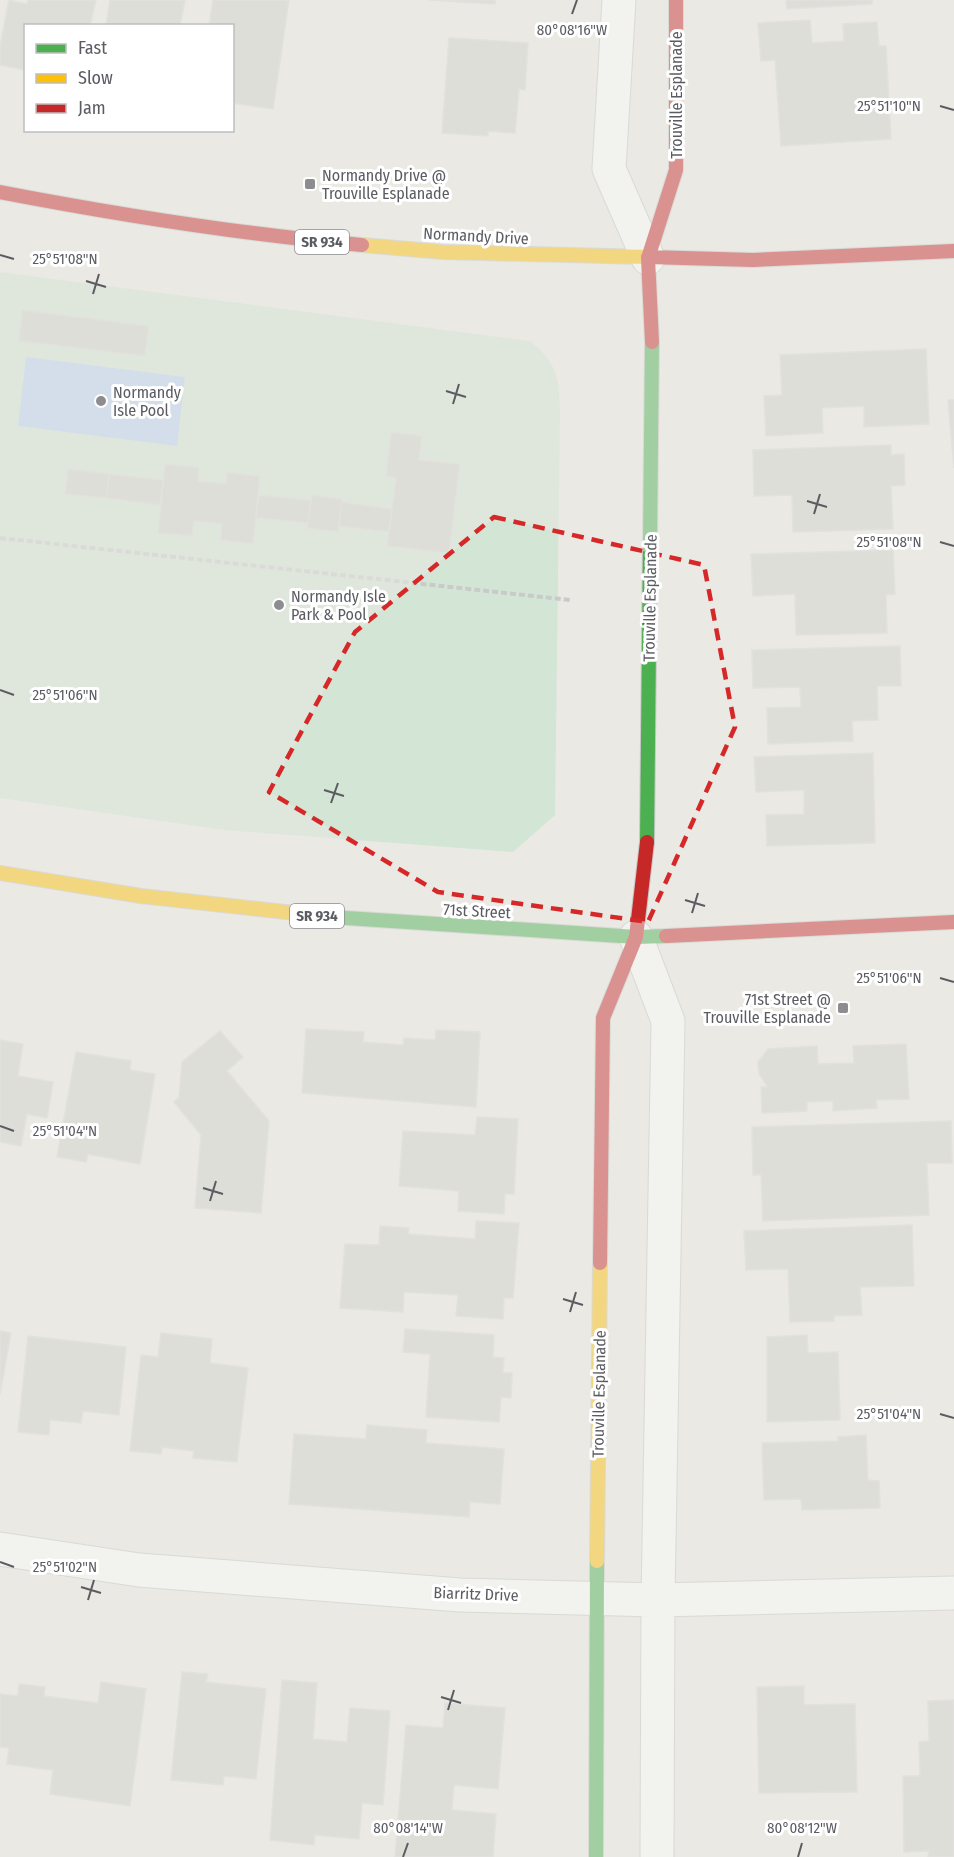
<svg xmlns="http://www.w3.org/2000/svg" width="954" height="1857" font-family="'Fira Sans Condensed',sans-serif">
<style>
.green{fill:#d3e5d4}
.water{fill:#bbd0f1}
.building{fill:#d0d0cd;stroke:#d9d8d4;stroke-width:1.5}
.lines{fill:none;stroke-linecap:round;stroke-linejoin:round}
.street-casing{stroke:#c7c6c5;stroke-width:35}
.fast-casing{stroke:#c7c7c6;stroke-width:16}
.slow-casing{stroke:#c7c7c6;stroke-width:16}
.jam-casing{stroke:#c7c7c6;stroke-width:16}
.path{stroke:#c8cbc9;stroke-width:4;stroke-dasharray:6 3;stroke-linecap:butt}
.street{stroke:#fcfcfb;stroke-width:33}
.fast{stroke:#4caf50;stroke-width:14}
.slow{stroke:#ffc107;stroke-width:14}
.jam{stroke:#c62828;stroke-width:14}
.marked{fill:none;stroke:#d62828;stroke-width:4.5;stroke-dasharray:12 8;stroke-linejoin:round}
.ticks{fill:none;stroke:#5b5c62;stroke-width:2}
.poi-dot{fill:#8d8d90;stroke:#fff;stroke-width:2}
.labels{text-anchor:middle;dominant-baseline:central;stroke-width:6;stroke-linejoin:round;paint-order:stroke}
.shield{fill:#fff;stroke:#8c8d91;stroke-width:1.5}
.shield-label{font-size:15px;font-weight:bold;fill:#5b5c62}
.street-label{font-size:16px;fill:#5b5c62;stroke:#fff}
.poi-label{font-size:16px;fill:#5b5c62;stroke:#fff;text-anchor:start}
.ticks-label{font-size:15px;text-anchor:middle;fill:#5b5c62;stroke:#fff;stroke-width:6;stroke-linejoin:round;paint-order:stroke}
</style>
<rect width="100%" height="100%" fill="#eae9e4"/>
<!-- green -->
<path class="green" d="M0 272 530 341C557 362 559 378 560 411L555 815 513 852 224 830 0 798Z"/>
<!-- water -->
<path class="water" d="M26 357 185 377 177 446 18 426Z"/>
<!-- building -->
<path class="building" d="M9 0 27 4 28 0H96L90 26H26V70L0 65V46Z
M110 0H185L180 26H106Z
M213 0H289L273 109 232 103V26H209Z
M429 0H495V4Z
M786 0H872V4L787 9Z
M810 20 812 43 844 41 843 24 877 22 879 46H886L891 139 781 146 775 60 761 61 758 23Z
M449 38 528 43 525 90 519 89 515 133 488 131V136L442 133Z
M22 310 149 326 145 356 19 341Z
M926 349 929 424 864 427V406L822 408 823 433 766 436 764 396 782 395 780 355Z
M948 400H954V468Z
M391 432 422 436 419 460 460 464 449 553 387 546 396 478 386 476Z
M891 445V455L904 454 905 485 891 486 893 529 793 532 792 495 754 496 753 450Z
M165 464 199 468 198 481 226 484 227 472 260 476 253 544 220 540 222 524 194 521 192 536 158 533Z
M68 469 109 474 107 498 65 494Z
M109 474 163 480 160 505 107 498Z
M259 495 311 500 308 523 256 518Z
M312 495 342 499 338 532 307 528Z
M342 502 392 509 389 532 339 526Z
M893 550 895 594 886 595 887 633 796 635 795 594 753 596 751 554Z
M900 646 901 686H877L878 720 852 721 853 741 768 744 767 708 801 707 800 687 753 688 752 650Z
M873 753 875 843 767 846 766 815 804 814V790L756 792 754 757Z
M306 1029 364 1032 363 1042 403 1045 404 1038 435 1040 436 1030 480 1032 476 1107 302 1093Z
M220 1031 243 1057 227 1071 269 1121 261 1213 195 1208 201 1135 174 1102 179 1097 182 1062Z
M0 1040 23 1044 18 1076 53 1082 47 1118 27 1114 21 1146 0 1142Z
M906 1044 909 1099 876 1100 877 1108 833 1111V1101L807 1102V1111L762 1113 761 1087H768L759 1074 758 1062 768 1049 817 1046 818 1064 854 1063 853 1046Z
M76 1052 131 1061 130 1070 155 1074 140 1164 88 1154 86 1162 57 1157Z
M477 1117 518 1119 514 1194H505L504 1214 458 1211 459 1191 399 1186 403 1131 475 1135Z
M951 1121 952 1163H927L929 1215 763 1221 761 1175H753L752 1127Z
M476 1221 519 1223 513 1298H504L503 1319 456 1316 458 1295 404 1292 403 1312 340 1308 345 1244 379 1245 380 1226 409 1228 408 1234 475 1239Z
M912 1225 914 1286 860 1287 862 1315 834 1316V1321L790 1322 788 1269 746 1270 744 1231Z
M405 1329 494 1335 493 1357 504 1358 503 1373H512L511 1398 501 1397 499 1422 426 1417 430 1354 403 1352Z
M0 1331 11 1333 0 1394Z
M161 1333 212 1339 210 1363 248 1368 237 1462 193 1458 194 1451 162 1447 161 1454 130 1451 141 1355 158 1357Z
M807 1335 808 1353 838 1352 840 1420 767 1422V1337Z
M28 1336 126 1347 119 1415 83 1411 81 1423 50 1420 49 1435 18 1432Z
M367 1425 427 1430 426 1443 504 1449 500 1504 470 1502 469 1517 289 1504 294 1434 366 1439Z
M866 1435 868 1480 879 1481 880 1508 802 1510 801 1499 764 1500 762 1443 838 1441V1437Z
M182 1672 208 1674 206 1682 266 1689 256 1779 224 1776 223 1785 171 1780Z
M282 1680 317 1683 313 1739 347 1742 350 1708 390 1711 383 1805 362 1803 359 1839 315 1835 314 1845 270 1840Z
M101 1682 146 1689 130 1806 50 1794 53 1770 7 1764 9 1748 0 1747V1694L18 1696 19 1684 45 1687 44 1696 98 1703Z
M804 1686V1705L855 1704 857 1792 759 1793 757 1687Z
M954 1700V1857H928L929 1851 904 1852 903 1776H920L919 1742 929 1741 928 1701Z
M445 1703 505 1708 498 1789 454 1785 452 1810 496 1814 493 1857H395L406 1725 443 1728Z"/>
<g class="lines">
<!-- street casing -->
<g class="street-casing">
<path id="street" d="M619 0 609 169 648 258
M636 937 668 1021 658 1600 657 1857
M0 1549 139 1570 460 1595 658 1600 954 1593"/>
</g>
<!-- fast casing -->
<g class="fast-casing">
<path id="fast" d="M647 842 652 342
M331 917 636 937 666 936
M596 1857 597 1561"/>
</g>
<!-- slow casing -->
<g class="slow-casing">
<path id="slow" d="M362 245 443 252 648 257
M0 873 141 896 331 917
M597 1561 600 1263"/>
</g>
<!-- jam casing -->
<g class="jam-casing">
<path id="jam" d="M0 192C120 215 240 234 362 245
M648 257 753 260 954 251
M652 342 648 258 676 170V0
M666 936 954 922
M600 1263 603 1018 636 937 647 842"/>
</g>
<!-- path -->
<path class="path" d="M0 538 570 600"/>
<!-- street -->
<use href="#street" class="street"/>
<!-- fast -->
<use href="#fast" class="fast"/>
<!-- slow -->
<use href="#slow" class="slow"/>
<!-- jam -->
<use href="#jam" class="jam"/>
</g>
<!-- marked area -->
<path d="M0 0H954V1857H0ZM494 517 704 565 735 727 648 922 438 892 269 792 355 632Z" fill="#eae9e4" fill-opacity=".55" fill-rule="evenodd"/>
<path class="marked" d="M494 517 704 565 735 727 648 922 438 892 269 792 355 632Z"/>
<!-- ticks -->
<path class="ticks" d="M572 14 577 0M940 106 954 110M0 255 14 259M86 281 106 287M93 294 99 274M446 391 466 397M453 404 459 384M807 501 827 507M814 514 820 494M940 542 954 546M0 690 14 695M324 790 344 796M331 803 338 783M685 900 705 906M692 913 698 893M940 978 954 982M0 1126 14 1131M203 1188 223 1194M210 1201 216 1181M563 1299 583 1305M570 1312 576 1292M940 1414 954 1418M0 1562 14 1567M81 1587 101 1593M88 1600 94 1580M441 1697 461 1703M448 1710 454 1690M403 1857 408 1843M798 1857 802 1843"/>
<!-- markers -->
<g class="poi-dot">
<rect x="304" y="178" width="12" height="12" rx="3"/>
<circle cx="101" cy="401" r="6"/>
<circle cx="279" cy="605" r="6"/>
<rect x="837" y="1002" width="12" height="12" rx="3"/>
</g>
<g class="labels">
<!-- shield labels -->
<g class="shield">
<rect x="295" y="230" width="54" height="24" rx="4.5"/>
<rect x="290" y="904" width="54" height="24" rx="4.5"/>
</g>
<g class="shield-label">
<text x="322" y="242">SR 934</text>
<text x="317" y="916">SR 934</text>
</g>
<!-- street labels -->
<g class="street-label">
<text transform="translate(676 95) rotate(-90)">Trouville Esplanade</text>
<text transform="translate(476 236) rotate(3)">Normandy Drive</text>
<text transform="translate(650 598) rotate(-89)">Trouville Esplanade</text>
<text transform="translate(477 911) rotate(3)">71st Street</text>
<text transform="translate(599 1394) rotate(-89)">Trouville Esplanade</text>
<text transform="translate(476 1594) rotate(2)">Biarritz Drive</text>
</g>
<!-- poi labels -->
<g class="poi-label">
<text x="322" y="175">Normandy Drive @<tspan x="322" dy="18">Trouville Esplanade</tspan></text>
<text x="113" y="392">Normandy<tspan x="113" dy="18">Isle Pool</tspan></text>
<text x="291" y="596">Normandy Isle<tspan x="291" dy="18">Park &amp; Pool</tspan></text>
<text x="831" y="999" text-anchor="end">71st Street @<tspan x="831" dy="18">Trouville Esplanade</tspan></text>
</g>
</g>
<g class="ticks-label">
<text x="572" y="35">80°08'16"W</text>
<text x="889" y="111">25°51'10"N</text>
<text x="65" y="264">25°51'08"N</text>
<text x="889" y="547">25°51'08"N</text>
<text x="65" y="700">25°51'06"N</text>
<text x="889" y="983">25°51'06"N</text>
<text x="65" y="1136">25°51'04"N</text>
<text x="889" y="1419">25°51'04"N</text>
<text x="65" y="1572">25°51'02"N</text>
<text x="408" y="1833">80°08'14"W</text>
<text x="802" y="1833">80°08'12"W</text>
</g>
<!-- legend -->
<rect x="24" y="24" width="210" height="108" fill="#ffffff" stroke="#bdbec0" stroke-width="1.5"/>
<rect x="36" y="44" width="30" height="9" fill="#4caf50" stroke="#bdbec0" stroke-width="1.5"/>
<text x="78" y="54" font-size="18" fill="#5b5c62">Fast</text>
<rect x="36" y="74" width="30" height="9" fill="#ffc107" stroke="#bdbec0" stroke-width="1.5"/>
<text x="78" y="84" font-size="18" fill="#5b5c62">Slow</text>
<rect x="36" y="104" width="30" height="9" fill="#c62828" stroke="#bdbec0" stroke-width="1.5"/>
<text x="78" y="114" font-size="18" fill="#5b5c62">Jam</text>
</svg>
